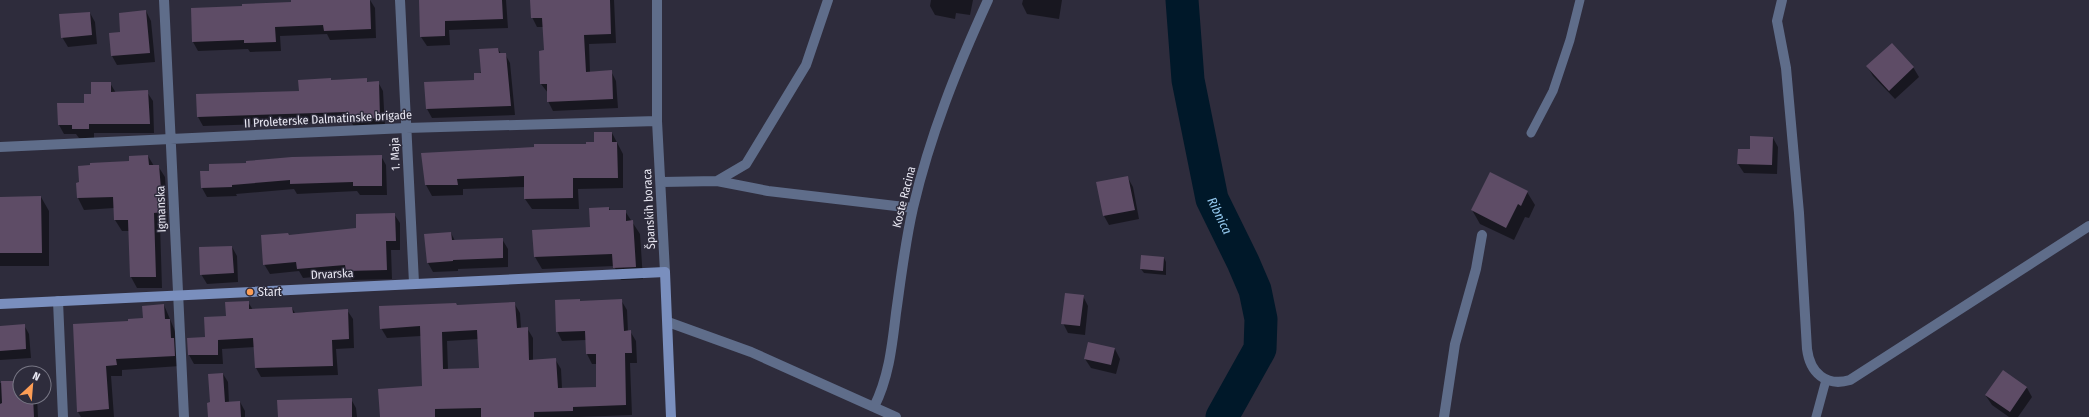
<svg xmlns="http://www.w3.org/2000/svg" width="2089" height="417" font-family="'Fira Sans Condensed',sans-serif">
<style>
.shadow{fill:#0007;fill-rule:evenodd}
.lines{fill:none;stroke-linecap:round;stroke-linejoin:round}
.river{stroke:#001829;stroke-width:33}
.building{fill:#5e4c66;fill-rule:evenodd}
.lane{stroke:#5f6d8a;stroke-width:9}
.street{stroke:#5f6d8a;stroke-width:10}
.secondary{stroke:#7a8fbe;stroke-width:10}
.poi-dot{fill:#fd9d55;stroke:#2e2c3c;stroke-width:1.5}
.labels{text-anchor:middle;dominant-baseline:central;stroke-width:3;stroke-linejoin:round;paint-order:stroke}
.street-label{font-size:12px;fill:#e8e7f2;stroke:#2e2c3c}
.poi-label{font-size:12px;fill:#e8e7f2;stroke:#2e2c3c;text-anchor:start}
.water-label{font-size:13px;font-style:italic;fill:#93c8ee;stroke:#2e2c3c}
</style>
<rect width="100%" height="100%" fill="#2e2c3c"/>
<!-- shadow -->
<path class="shadow" d="M329 0H370L375 8 376 38 330 40 327 34 280 36 281 51 250 52 248 49 198 51 193 42 243 7Z
M420 0H506L508 28 449 30 450 45 427 46 421 37Z
M531 0H614L616 43 589 44 590 72 611 71 616 81 618 108 553 111 548 101V93L541 84 545 51 544 27H537L532 17Z
M931 0H973L970 15 956 13 955 19 935 15 930 6Z
M1023 0H1062L1059 19 1027 14 1022 4Z
M146 11 151 21 155 62 117 65 112 56Z
M90 13 95 22 97 44 68 47 62 37Z
M498 49 501 54H505L510 63 515 115 432 118 427 109 475 80Z
M1867 66 1913 67 1919 77 1895 99 1873 76Z
M366 79 368 83 378 82 383 91 385 127 355 129 351 121 203 126 198 117 300 92 299 81Z
M110 83 116 93 147 92 153 101 154 133H94V138H79L76 134H64L59 125 58 104H85L92 95Z
M612 133 623 154V188L578 189 579 209H532L525 199V187L463 189V195L432 196 426 185 595 143Z
M1773 138 1778 147 1777 174 1744 173 1738 164 1739 150H1751Z
M148 156 154 166H158L165 177 168 223 160 224 162 288H137L131 277 129 231H122L115 220 114 208 84 210 78 198 77 184Z
M381 156 386 165 387 195H360L357 191 297 194 294 189 236 194 237 196 207 197 202 188 201 172Z
M1128 178 1133 187 1139 219 1109 225 1104 216Z
M1527 192 1535 205 1529 218 1525 217 1514 240 1480 224 1472 210Z
M41 197 49 211V266H0V198Z
M609 208 611 211H625L640 234 643 279 621 280 614 266 542 269 535 257 533 231 591 228Z
M394 214 400 223V250H391L392 279 352 280 348 274 303 278 299 271 270 274 264 264 289 236 357 229Z
M451 233 455 241 502 239 508 249V267L458 269V271L433 272 428 263 425 235Z
M232 247 237 256 238 282 207 284 201 274Z
M1164 258 1166 262V275L1144 273 1141 269Z
M1083 296 1088 306 1085 335 1068 333 1063 323Z
M621 300 627 310 628 332 630 331 636 341 637 363H630L632 415 578 417H381L423 387 421 336 387 338 381 328 457 306 514 303 520 313 521 328H527L533 338V361L555 359 561 369 562 388H597V364H592L587 354 586 340 562 341 557 331 580 302ZM479 339 481 369 448 370 447 341Z
M248 302 253 310 292 308 295 313 347 310 353 319 354 348 336 349 338 375 261 377 256 368 255 347 222 349 223 364H194L189 355 188 338H207L227 317Z
M164 305 175 331 180 366 122 370V376H111L114 417H81L78 412 129 322 144 319Z
M24 325 29 334 31 358 0 360V327Z
M1115 349 1120 359 1116 374 1091 368 1085 359Z
M223 374 228 382 229 403 240 402 245 411V417H209Z
M20 382V397H37L38 417H0V383Z
M2027 388 2032 397 2018 417H2009L1992 405 1986 396Z
M351 399 356 408 357 417H279Z"/>
<g class="lines">
<!-- river -->
<path class="river" id="s1" d="M1182 0 1188 80 1212 199 1243 262 1255 290 1261 319 1260 349 1222 417"/>
</g>
<!-- building -->
<path class="building" d="M291 0H370L371 29 324 31 323 25 275 27 276 42 244 43V40L192 42 191 8 242 6V4L291 2Z
M419 0H502L503 19 445 21V36L420 37Z
M530 0H610L611 34 584 35 586 72 612 70 613 99 547 102V84H540L539 51 544 50 542 18H531Z
M146 10 150 53 111 56 109 33 120 32 119 13Z
M90 12 92 35 61 38 59 14Z
M1892 43 1914 67 1889 91 1866 66Z
M498 48 499 53H506L511 106 426 109 424 82 474 80V73H481L479 49Z
M331 78V80L367 78V82L379 81 380 118 349 120 348 112 197 117 196 94 299 91 298 80Z
M91 82H111V92L148 90 150 124H89V129H72V125H58L57 103H84V94H91Z
M594 132H612V142H617L618 178H573V198L524 199V176L457 179 458 185H425L421 153 534 147V144H586V142H594Z
M1750 136 1773 137 1772 165 1737 164 1738 149H1750Z
M148 155 149 165H159L161 189 163 212 154 213 156 277H130L128 220H114L113 197 77 198 76 183 79 182 78 166 90 165V163L129 161V156Z
M382 155V186H353V182L290 184V180L232 185V187L201 188 200 171H209V164L246 163V161L292 157Z
M1490 172 1528 191 1521 206 1518 204 1506 228 1471 210Z
M1128 176 1135 210 1103 216 1096 182Z
M41 196 42 253H0V197Z
M609 207V210H626V221L633 220 636 267 613 268 612 254 534 257 532 230 590 227 589 208Z
M395 213 396 241H386L387 270 346 271 345 265 297 269 296 262 263 265 261 235 288 233 289 235 356 228V214Z
M451 232 452 240 503 238V258L453 260V261L427 263 424 234Z
M232 246 234 273 200 275 199 247Z
M1141 255 1164 257 1163 271 1140 269Z
M1065 293 1084 295 1080 326 1061 324Z
M580 299V301L622 299 624 331 631 330 632 353H625L626 405 573 407V411L534 412V417H481V408L435 409V417H380L378 389 422 386 420 326 380 329 379 306 456 303 457 305 515 302 517 328 528 327 529 360 556 358 558 388 596 387V354H586L585 331 556 332 555 300ZM477 330 479 368 443 369 442 332Z
M249 301V309L292 307 293 313 348 309 349 339 332 340 333 366 255 368 253 338 218 340V355H188L187 338 205 337 204 317 226 316 225 302Z
M164 304 165 319H170L171 338H174L175 356 116 359 117 365 106 366 109 409 77 412 73 324 128 321V319L143 318 142 306Z
M25 324 26 349 0 351V326Z
M1088 342 1115 348 1111 365 1084 359Z
M2003 370 2027 387 2010 412 1985 395Z
M223 373 225 402 240 401 241 417H208L207 403 210 402 208 374Z
M1 381H20V397H33L34 417H0V404L2 403Z
M352 398V417H278L277 400Z"/>
<g class="lines">
<!-- lane -->
<path class="lane" d="M1531 133 1553 91 1570 40 1580 0
M1816 417 1826 380"/>
<!-- street -->
<path class="street" d="M164 0 184 417
M400 0 414 283
M657 0V121L665 272
M1782 0 1777 21 1786 68 1799 213 1807 349C1810 373 1826 387 1850 380L2089 226
M0 147 406 128 657 121
M717 181 768 191 913 208
M662 182 717 181 746 164 806 65 828 0
M58 301 63 417
M668 322 751 352 896 417
M874 407C889 377 892 346 896 313 901 278 905 243 913 208 930 135 957 68 988 0
M1444 417 1455 344 1476 269 1482 235"/>
<!-- secondary -->
<path class="secondary" d="M0 304 665 272 671 417"/>
</g>
<!-- markers -->
<circle class="poi-dot" cx="250" cy="292" r="4"/>
<g class="labels">
<!-- street labels -->
<g class="street-label">
<text transform="translate(328 119) rotate(-3)">II Proleterske Dalmatinske brigade</text>
<text transform="translate(395 154) rotate(-93)">1. Maja</text>
<text transform="translate(904 197) rotate(-76)">Koste Racina</text>
<text transform="translate(161 209) rotate(-92)">Igmanska</text>
<text transform="translate(649 209) rotate(-93)">Španskih boraca</text>
<text transform="translate(332 274) rotate(-3)">Drvarska</text>
</g>
<!-- poi labels -->
<g class="poi-label">
<text x="258" y="292">Start</text>
</g>
<!-- water labels -->
<g class="water-label">
<text stroke="none"><textPath href="#s1" startOffset="220">Ribnica</textPath></text>
</g>
</g>
<!-- north arrow -->
<g transform="translate(32 385) rotate(26)"><circle r="19" fill="#2e2c3c" stroke="#787785"/>
<path d="M0-3L7 15L0 10L-7 15Z" fill="#fd9d55"/>
<text y="-6" font-size="11" font-weight="bold" text-anchor="middle" fill="#e8e7f2">N</text>
</g>
</svg>
